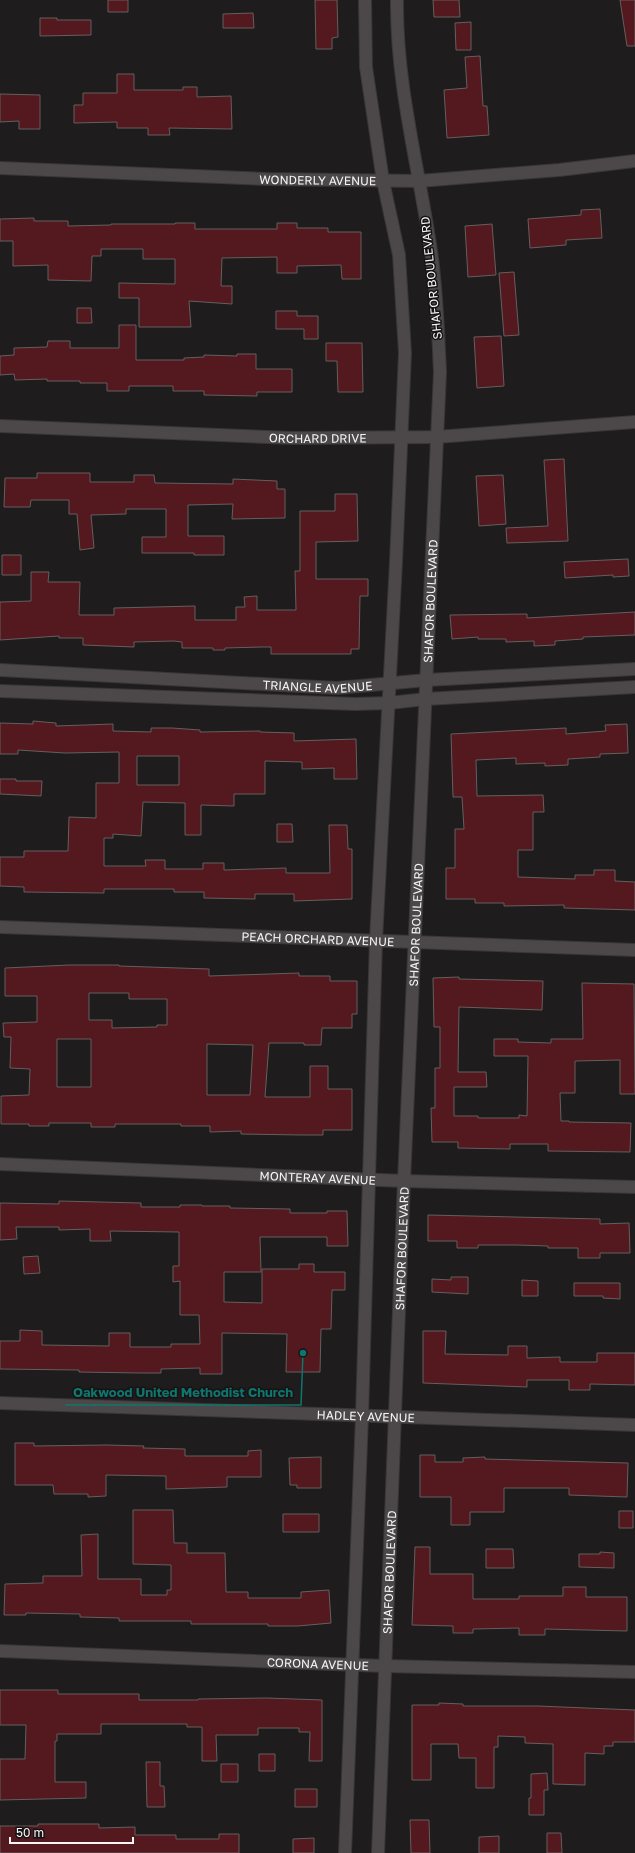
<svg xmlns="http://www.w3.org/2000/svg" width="635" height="1853" font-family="'Golos Text',sans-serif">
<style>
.building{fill:#54181f;stroke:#645f5f;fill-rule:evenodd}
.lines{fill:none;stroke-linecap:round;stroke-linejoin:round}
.minor-casing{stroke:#383637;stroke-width:14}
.minor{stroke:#4c4849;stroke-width:12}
.labels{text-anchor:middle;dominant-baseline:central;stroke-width:3;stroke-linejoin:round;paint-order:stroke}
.street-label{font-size:12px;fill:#f6f4f5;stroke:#161314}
.leader{fill:none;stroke:#0f766e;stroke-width:1.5}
.callout-dot{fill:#0f766e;stroke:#161314;stroke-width:1.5}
.callout-label{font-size:13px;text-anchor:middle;font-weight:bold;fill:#0f766e;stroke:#161314;stroke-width:3;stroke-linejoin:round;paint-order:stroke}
</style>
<rect width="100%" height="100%" fill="#1f1c1d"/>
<!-- building -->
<path class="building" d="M108 0H128V12H108Z
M315 0H337L338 37 332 38V49H316Z
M433 0H459L460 17H434Z
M620 0H635V46H627Z
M253 13 254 28H223V14Z
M40 18H57V20H91V35L40 36Z
M471 22V50H456L455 23Z
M480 56 483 106H487L489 135 447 138 444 90 467 88 465 57Z
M117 74H134V90H183V87H197V97L231 96 232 129 169 128 170 135H148V128H117V122L74 123V105H83V93H117Z
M0 94 40 95V129H19V121L0 122Z
M600 209 602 238 566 240V245L530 248 528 219 581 215V210Z
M34 218V221H68V226L111 225V224H175V223H195V229H277V223H297V228H328V232H361V279H342L341 265 297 266V273H277V257L222 258 221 286H232V304L189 301 191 327H139V298H119V283L175 284V259H143V249H101V256H92L91 281 48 280V265L13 266V241H0V219Z
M492 224 496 275 468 277 465 226Z
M514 272 519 335 504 336 499 273Z
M77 308H91L92 323H77Z
M276 311H297V316H318V339H304V329H276Z
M119 325H136V360H184V358L204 357V355L237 356V354H256V369H292V392H257V396L204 395V391H173V386H129V391H107V383H80V381H47V379L15 380 14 374 0 375V356L14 355V348L47 347 48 341H70V348H119Z
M501 336 504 386 477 388 474 337Z
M326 343H362L363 392H338L337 361H326Z
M564 459 568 541 507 543 506 528 548 526 544 460Z
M37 473H90V482H134V475H154L155 483 233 484V479L277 481V489H285V518L232 519 233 504 188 505V536H224V555H194V553H142V537H166V509H126V514L91 515 94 548 80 550 77 514H69V500H31L30 507H4L5 478H37Z
M503 475 506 524 479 526 476 476Z
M335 494H357L358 541 316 542V579H368V596H360L359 649H351V654H271V647H262L225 648V650H213V648H182V642L174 641 134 642V647L83 645V638H59V636L0 640V602L31 601V572H49L48 582H80L79 615H114V608L195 606V620H236V607H245L244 597 257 596V610H296L295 571H300V511H335Z
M2 555H21V575H2Z
M628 559 629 576 613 577V575L565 578 564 562Z
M635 612V635L583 637V639L555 641V645L534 646V641L506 642V639H478V637L452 639 450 615 527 614V618Z
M33 721 56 723V726L113 724V731L151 732V728H172L200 730V732L260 731V732L294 733V741L356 739 357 779H334V768L302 769V762L265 761V794H234V806L201 805V835H185V803L143 802 141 836 113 834V838H104V866H146L145 860H165V869H203V863H224V870L286 868V873H330L329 825H347L348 849H352V899L294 901V894H255V899L204 898V892H174V889H104V893L24 892V887L0 886V857H24V851H68L69 817 96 818V783H119V752L65 753 18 750V754H0V723L33 724ZM137 756H179V785H137Z
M627 724 628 753 600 754V757L568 759V765L545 766V763L516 764V758L476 760 477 796 543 795 544 812H533V850H518V877L575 879V875H594V870H615V881L635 882V910L564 908V905L504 906V903H475V899H446V868H455V829H464L462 797H453L451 734 566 728V734L606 731 605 725Z
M0 779H16V781H42L41 796 0 794Z
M277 824H292L293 842H277Z
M69 965H119V966L209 969V976L299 973V976H330V981H357V1014H352V1028H322L321 1045H304V1043H269L265 1097H310V1066H328V1089H352V1130H323V1135H301L241 1134V1131L210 1132V1126H181V1124H115V1127H91V1123H49V1126H29V1124H1V1096L29 1095 30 1069 10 1068 11 1037H4L3 1023 37 1022V996H5V968ZM89 993H129V999H167V1025H157V1027L112 1028V1020H89ZM57 1039H91V1087H57ZM207 1044 253 1045 250 1095H207Z
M459 977V979L543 981 542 1010 459 1007 458 1072H486L487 1087H454V1116H478V1118H519V1115L527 1116 528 1056H494V1039H518V1042L551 1043V1039H583L582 983 634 984 635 1094H620V1060L575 1061V1093H560L561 1121H569V1122L631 1123 630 1152 548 1151V1144H510V1149L458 1148V1142H432L431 1108H435V1068H440V1027H434L433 978Z
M59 1201 141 1203V1207H180V1205H202V1206H230V1208L290 1209V1213H327V1211H347L348 1246H327V1237H260L261 1272H224V1302L262 1303V1269H299V1264H314V1272H345V1290H332L331 1329H321L320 1372H286L287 1334 222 1333V1374H200V1368L161 1369V1373H140L79 1372V1370L0 1369V1341H20V1330L42 1331V1345L109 1346V1333H130V1347H171V1344H200L199 1315H180V1281L173 1282V1266H179V1232L110 1231 111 1241H90V1229L59 1230V1227H16L17 1239 0 1240V1203L59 1204Z
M428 1215 600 1219V1224L629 1223 630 1253H600V1258H578V1248H548V1246L516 1245H478V1248H457V1241H428Z
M38 1256 40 1273 24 1274 23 1257Z
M451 1277H468V1294L432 1292V1279L451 1280Z
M522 1280 538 1281V1296H522Z
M574 1283H620V1299L603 1298V1296H574Z
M423 1331H446L445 1354 508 1355V1346H527V1358L560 1357V1362H597V1353H635V1385L590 1384V1390H569V1380H527V1387L423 1383Z
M15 1443H34V1446L106 1445 144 1446 143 1448 185 1449V1456H248V1451L261 1450V1477H227V1487L166 1489V1476L106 1475V1496L88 1497V1494H54L53 1485H15Z
M420 1455H435V1462H463V1458L485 1457V1459L628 1463 627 1497 569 1495V1488H504V1512H470V1525H451V1497H420Z
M321 1457V1488H297V1485H290L289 1458Z
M133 1510H173L174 1543H187V1553H225L226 1592H248V1598H301V1592L329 1590 331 1623 298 1626H268V1624H191V1621H119V1618L80 1617V1614L26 1613V1615H4L5 1584 43 1583V1576H82L81 1535 98 1534V1579H141V1595H167V1590H171V1565L133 1564Z
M619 1511H633V1528H619Z
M283 1514H319V1532H283Z
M415 1547H430V1574H473V1599H519V1596H563V1587H586V1597H627V1631L545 1629V1635H519V1628L473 1629V1633H453V1626L412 1625Z
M486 1549H513L514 1568H486Z
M600 1552 614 1553V1568L579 1567V1554H600Z
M0 1690H58V1694H139V1700H198V1699L267 1698 322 1700V1761H309L310 1732H299V1728H258V1735H216L217 1761H202V1727H187V1724H101V1734H57V1741H55V1782H86V1798L0 1800V1759H25L26 1725H0Z
M439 1703 463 1704V1706H538L635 1710V1742H613V1746H604V1754L585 1753V1785L553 1784V1744L525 1743V1737L498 1736V1747H494V1788H476V1758H459L458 1744H431V1780H412V1705H439Z
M259 1754H275V1771H259Z
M146 1762H160V1786H164L165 1807H147Z
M221 1764H238V1782H221Z
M547 1773 548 1790H544V1815H529V1798H531V1774Z
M295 1789H317V1807H295Z
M410 1820H429L430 1853H411Z
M38 1824H99V1828L135 1827V1835H176V1839H219V1834H239V1853H0V1826H38Z
M547 1833H561L562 1853H547Z
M499 1836V1853H479V1837Z
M314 1838V1853H293V1839Z"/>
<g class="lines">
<!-- minor casing -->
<g class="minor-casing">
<g id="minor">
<path id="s1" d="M0 168 266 179 419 181 559 170 635 161"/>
<path id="s2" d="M0 426 292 438 436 437 635 422"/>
<path id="s3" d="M0 670 337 688 427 680 635 669"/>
<path d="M0 691 355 704 389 703 426 699 635 687"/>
<path id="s4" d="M0 927 635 950"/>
<path id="s5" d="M0 1164 404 1181 635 1187"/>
<path id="s6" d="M0 1403 635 1425"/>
<path id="s7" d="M0 1651 385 1666 635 1672"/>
<path d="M345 1853 362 1416 376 940 396 562 405 353 399 255 383 181 366 67 365 0"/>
<path id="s8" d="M378 1853 404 1181 440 372C438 332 437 291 431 251 419 168 396 85 397 0"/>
</g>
</g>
<!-- minor -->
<use href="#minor" class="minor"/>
</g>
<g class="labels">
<!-- street labels -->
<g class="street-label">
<text stroke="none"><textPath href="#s1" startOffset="318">WONDERLY AVENUE</textPath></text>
<text transform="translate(431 278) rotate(-96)">SHAFOR BOULEVARD</text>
<text stroke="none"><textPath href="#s2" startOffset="318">ORCHARD DRIVE</textPath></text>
<text stroke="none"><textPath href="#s8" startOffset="1253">SHAFOR BOULEVARD</textPath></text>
<text stroke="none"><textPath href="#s3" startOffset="318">TRIANGLE AVENUE</textPath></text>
<text stroke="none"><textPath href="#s8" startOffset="929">SHAFOR BOULEVARD</textPath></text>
<text stroke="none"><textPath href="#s4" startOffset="318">PEACH ORCHARD AVENUE</textPath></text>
<text stroke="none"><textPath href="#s5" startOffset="318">MONTERAY AVENUE</textPath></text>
<text stroke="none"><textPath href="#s8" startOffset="605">SHAFOR BOULEVARD</textPath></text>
<text stroke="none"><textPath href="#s6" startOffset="366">HADLEY AVENUE</textPath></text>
<text stroke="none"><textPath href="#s8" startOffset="281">SHAFOR BOULEVARD</textPath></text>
<text stroke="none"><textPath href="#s7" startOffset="318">CORONA AVENUE</textPath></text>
</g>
</g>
<!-- callouts -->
<path class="leader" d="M303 1353L301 1405H65"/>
<circle class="callout-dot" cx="303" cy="1353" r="4"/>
<g class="callout-label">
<text x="183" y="1397">Oakwood United Methodist Church</text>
</g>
<!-- scale -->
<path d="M10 1837v6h123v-6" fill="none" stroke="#f6f4f5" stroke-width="2"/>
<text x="16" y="1837" font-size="12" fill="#f6f4f5" stroke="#161314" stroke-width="3" paint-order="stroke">50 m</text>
</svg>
